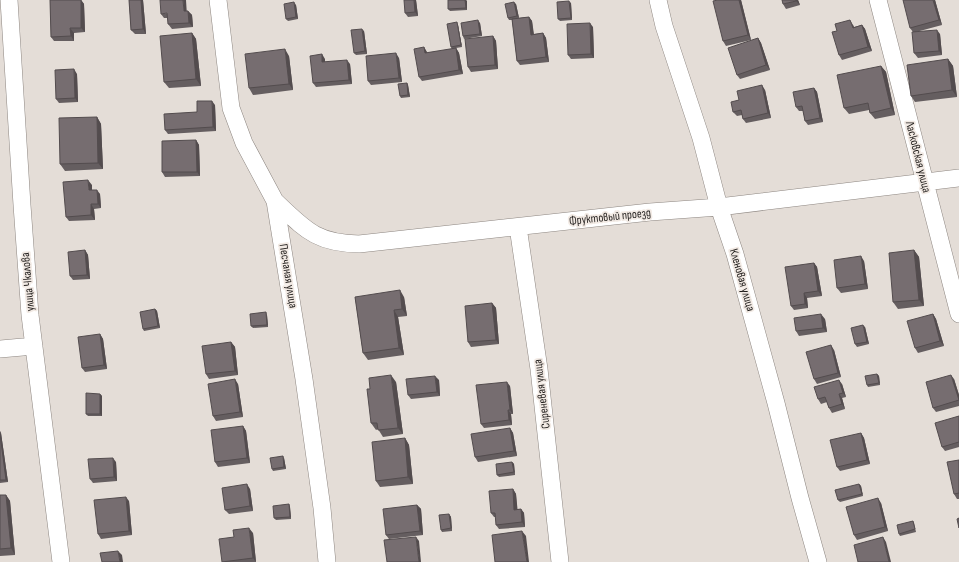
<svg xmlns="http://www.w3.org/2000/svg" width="959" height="562" font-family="'Sofia Sans Condensed',sans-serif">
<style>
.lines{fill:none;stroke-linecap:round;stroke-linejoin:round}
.minor-casing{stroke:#8d8681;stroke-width:18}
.minor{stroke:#fff;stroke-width:17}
.wall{fill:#655e60}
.shaded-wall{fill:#534c4e}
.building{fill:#766d70;stroke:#534c4e}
.labels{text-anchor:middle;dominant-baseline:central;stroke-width:3.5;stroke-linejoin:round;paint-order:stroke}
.street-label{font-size:12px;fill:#211e1c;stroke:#f2eae4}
</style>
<rect width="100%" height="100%" fill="#e4ddd7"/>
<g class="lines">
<!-- minor casing -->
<g class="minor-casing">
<path id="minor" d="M9 0 22 205 30 315 61 562
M218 0 231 108 244 143 275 201 304 379 322 508 327 562
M658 0 664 26 701 138 719 207 735 254 776 403 800 498 818 562
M878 0 959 314
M275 201C305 229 315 243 359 244L650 212 719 207 959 178
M518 227 539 369 560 562
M0 349 34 346"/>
</g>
<!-- minor -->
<use href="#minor" class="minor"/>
</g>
<!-- wall -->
<path class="wall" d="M50 0H81L84 4 85 32 74 33V41H54L51 37Z
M129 0H143L146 34H135L131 30Z
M416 0 418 16 408 17 405 13Z
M454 0H466L467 1V10L450 11 448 9Z
M718 0H741L751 40 726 46 723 41Z
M798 0 800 5 786 9 783 4Z
M935 0 942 25 916 32 940 34 942 55 918 58 914 53 913 32 910 28Z
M571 3 572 20 560 21 558 19Z
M516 4 519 18 529 17 532 21 534 34 543 33 546 38 549 62 520 65 517 61 512 20H509L508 18Z
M296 5 298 19 288 21 286 19Z
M188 11 192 15 193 27 172 29 168 24V18H164L161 14Z
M480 23 482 36 464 39 463 36Z
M458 25 462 47 456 48 459 53 463 74 422 81 419 77 424 47 427 53 452 49 451 47Z
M853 25 854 27 862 25 865 29 872 51 842 60 839 55 837 31Z
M593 27 594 58 571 59 568 55Z
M364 31 367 54 356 55 354 53Z
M192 33 196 39 201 86 169 88 164 82Z
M493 36 496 41 498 69 471 72 468 67Z
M758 38 761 43 770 70 740 79 737 75Z
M289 56 293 90 253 95 249 88Z
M399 58 402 82 371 85 368 81Z
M325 59V62L350 64 352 84 316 87 313 83Z
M948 59 953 66 957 97 915 102 911 96Z
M881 66 886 72 895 115 875 119 870 113 869 110 849 114 844 108Z
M77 74 78 102 59 103 56 99Z
M407 83 408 85 410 97 401 98 400 96Z
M814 88 817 92 823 122 808 125 805 121 803 111H799L796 107Z
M765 90 771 118 746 123 743 119 742 115 737 116 733 112 739 100Z
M215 105 216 131 168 134 165 130 197 112Z
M97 117 101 124 103 169 65 171 60 164Z
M196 140 199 145 200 176 165 177 162 172Z
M92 185V190L100 194 101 208 94 209 95 220 69 221 66 217Z
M85 250 88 255 90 279 73 280 70 276Z
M914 250 919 257 924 306 898 309 893 302Z
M864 261 868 289 841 293 837 288Z
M814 263 817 267 822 296 807 298 808 308 794 310 791 306Z
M355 297H404L407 316 398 317 404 355 368 360 363 353Z
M492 303 496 308 499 344 471 347 468 342Z
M155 309 157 311 160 328 144 331 143 329Z
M933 314 936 319 944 346 918 353 915 348Z
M267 315 268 327 253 328 251 326Z
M825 319 827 332 799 336 796 331Z
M865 327 869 344 857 347 855 344Z
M100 334 103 339 107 369 85 372 82 368Z
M231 342 235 347 238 375 209 379 206 374Z
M834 350 841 377 817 384 814 379Z
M877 374 879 376 880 385 868 387 867 385Z
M954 379 959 395V406L936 412 933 408Z
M439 380 440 396 411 399 408 395Z
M396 382 403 434 383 437 378 429 376 430 371 423Z
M238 384 243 417 216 421 213 416Z
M842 384 846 397 842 398 845 409 832 413 829 408 827 402 821 404 818 399Z
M510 386 513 414H511L512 425 484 428 481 424Z
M100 394 102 396V416H88L86 414Z
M959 416V447L945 451 942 447Z
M243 426 246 431 250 463 218 467 215 462Z
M510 428 513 433 517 456 478 462 475 457Z
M0 431 1 433 8 482 0 483Z
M861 433 864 438 870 464 840 471 837 467Z
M405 438 409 445 413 484 380 487 376 481Z
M284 458 286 469 273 471 272 469Z
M959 460V499H957L954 494Z
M116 462 117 481 93 483 90 479Z
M512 462 514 464 515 475 499 477 497 475Z
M859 484 861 486 863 496 840 502 838 500Z
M250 489 253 511 229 514 225 510Z
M513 489 516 494 517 509H521L524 513 525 527 499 529 496 525V517H494L491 513Z
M0 495H6L10 501 15 555 0 556Z
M129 501 132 535 101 539 98 534Z
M881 503 888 531 857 540 854 535Z
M289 504 290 507 291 519 276 520 274 518Z
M417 505 421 509 423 535 389 539 386 535Z
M449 514 451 517 452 531 442 532 441 530Z
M913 521 914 523 916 532 900 536 899 534Z
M253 533 256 562H222Z"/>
<!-- shaded-wall -->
<path class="shaded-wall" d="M81 0 84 4 85 32 81 28Z
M141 0H143L146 34 143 29Z
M183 0H186L187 16 184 11Z
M414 0H416L418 16 415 12Z
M465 0 467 1V10L466 8Z
M739 0H741L751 40 748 35Z
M796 0H798L800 5 796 1Z
M933 0H935L942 25 939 20Z
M569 1 571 3 572 20 571 18Z
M294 2 296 5 298 19 296 17Z
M514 2 516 4 519 18 517 16Z
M188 11 192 15 193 27 189 23Z
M529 17 532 21 534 39 531 35Z
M478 20 480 23 482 36 480 34Z
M850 20 853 25 856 32 853 28Z
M457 22 458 25 462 47 461 45Z
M590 23 593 27 594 58 591 54Z
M862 25 865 29 872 51 868 47Z
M70 28 74 33V41L71 36Z
M362 29 364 31 367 54 365 51Z
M937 30 940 34 942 55 939 51Z
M192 33 196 39 201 86 196 79Z
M543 33 546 38 549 62 546 57Z
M493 36 496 41 498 69 495 65Z
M758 38 761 43 770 70 766 65Z
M424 47 427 52 428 58 425 53Z
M456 48 459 53 463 74 459 70Z
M285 49 289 56 293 90 289 84Z
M396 53 399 58 402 82 399 78Z
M322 54 325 59V66L322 62Z
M948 59 953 66 957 97 952 90Z
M347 60 350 64 352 84 349 80Z
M881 66 886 72 895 115 891 108Z
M74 69 77 74 78 102 75 98Z
M407 83 408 85 410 97 408 95Z
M762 85 765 90 771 118 768 113Z
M814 88 817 92 823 122 820 118Z
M212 101 215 105 216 131 213 127Z
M97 117 101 124 103 169 98 163Z
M196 140 199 145 200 176 197 172Z
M88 180 92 185V195L89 190Z
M97 190 100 194 101 208 98 204Z
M91 204 94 209 95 220 91 215Z
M85 250 88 255 90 279 87 275Z
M914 250 919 257 924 306 919 300Z
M861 256 864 261 868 289 865 284Z
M814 263 817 267 822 296 818 291Z
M400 290 404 297 407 316 402 309Z
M804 293 807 298 808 308 805 304Z
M492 303 496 308 499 344 496 340Z
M155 309 157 311 160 328 158 326Z
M394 310 398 317 404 355 399 348Z
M266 312 267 315 268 327 267 325Z
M821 314 825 319 827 332 823 328Z
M933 314 936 319 944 346 940 341Z
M863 325 865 327 869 344 867 342Z
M100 334 103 339 107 369 104 365Z
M231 342 235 347 238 375 235 371Z
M831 345 834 350 841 377 838 373Z
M877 374 879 376 880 385 879 383Z
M391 375 396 382 403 434 398 428Z
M951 375 954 379 959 395V401Z
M435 376 439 380 440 396 437 392Z
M235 379 238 384 243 417 240 412Z
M839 380 842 384 846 397 843 393Z
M507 382 510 386 513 414 510 410Z
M100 394 102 396V416L100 414Z
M839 394 842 398 845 409 842 404Z
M508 410 511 414 512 425 509 420Z
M243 426 246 431 250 463 247 458Z
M510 428 513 433 517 456 514 451Z
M0 431 1 433 8 482 6 480Z
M861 433 864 438 870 464 867 460Z
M405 438 409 445 413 484 408 477Z
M283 456 284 458 286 469 284 467Z
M113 458 116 462 117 481 114 477Z
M512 462 514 464 515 475 514 472Z
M247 484 250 489 253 511 250 506Z
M859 484 861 486 863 496 862 494Z
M513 489 516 494 518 514 514 510Z
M6 495 10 501 15 555 11 548Z
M126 497 129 501 132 535 129 531Z
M878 498 881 503 888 531 885 527Z
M289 504 290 507 291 519 290 517Z
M417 505 421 509 423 535 420 531Z
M521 509 524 513 525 527 522 522Z
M449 514 451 517 452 531 451 528Z
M249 528 253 533 256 562 253 558Z
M522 531 526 536 529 562H527Z
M416 537 419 541 421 562H419Z
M883 537 886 542 891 562H889Z
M118 551 122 555 123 562H120Z"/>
<!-- building -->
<path class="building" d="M50 0H81V28H70L71 36 51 37Z
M129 0H141L143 29 131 30Z
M160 0H183L184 11H188L189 23 168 24 167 13 161 14Z
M404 0H414L415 12 405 13Z
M448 0H465L466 8 448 9Z
M718 0H739L748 35 723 41 713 1Z
M782 0H796V1L783 4Z
M903 0H933L939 20 910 28Z
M569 1 571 18 558 19 557 2Z
M294 2 296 17 286 19 284 4Z
M514 2 517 16 508 18 505 4Z
M529 17 531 35 543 33 546 57 517 61 512 19Z
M478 20 480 34 463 36 461 23Z
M850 20 853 28 862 25 868 47 839 55 832 32 837 31 835 24Z
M457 22 461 45 451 47 447 24Z
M590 23 591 54 568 55 567 24Z
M362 29 365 51 354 53 351 30Z
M937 30 939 51 914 53 912 32Z
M192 33 196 79 164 82 160 36Z
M493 36 495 65 468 67 465 39Z
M758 38 766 65 737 75 728 48Z
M424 47 425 53 456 48 459 70 419 77 414 49Z
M285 49 289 84 249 88 245 54Z
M396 53 399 78 368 81 366 56Z
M322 54V62L347 60 349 80 313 83 310 56Z
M948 59 952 90 911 96 907 65Z
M881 66 891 108 870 113 868 103 844 108 837 75Z
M74 69 75 98 56 99 55 70Z
M407 83 408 95 400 96 398 84Z
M762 85 768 113 743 119 741 110 733 112 731 102 739 100 737 91Z
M814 88 820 118 805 121 802 106 796 107 793 92Z
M197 101H212L213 127 165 130 164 114 197 112Z
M97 117 98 163 60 164 59 118Z
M196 140 197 172H162V141Z
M88 180 89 190H97L98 204H91V215L66 217 63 182Z
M85 250 87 275 70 276 68 252Z
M914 250 919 300 893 302 889 253Z
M861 256 865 284 837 288 834 260Z
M814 263 818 291 804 293 805 304 791 306 785 267Z
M400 290 402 309 394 310 399 348 363 353 355 297Z
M492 303 496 340 468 342 465 306Z
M155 309 158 326 143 329 140 312Z
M266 312 267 325 251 326 250 314Z
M821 314 823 328 796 331 794 318Z
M933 314 940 341 915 348 907 321Z
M863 325 867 342 855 344 851 328Z
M100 334 104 365 82 368 78 337Z
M231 342 235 371 206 374 202 346Z
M831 345 838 373 814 379 806 352Z
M877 374 879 383 867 385 865 376Z
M391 375 398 428 378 430 377 423H371L367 389H370L369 378Z
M951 375 959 400 933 408 926 382Z
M435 376 437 392 408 395 406 379Z
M235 379 240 412 213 416 208 384Z
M839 380 843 393 839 394 842 404 829 408 825 397 818 399 814 387Z
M507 382 510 410H508L509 420 481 424 476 385Z
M86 393 100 394V414H86Z
M959 416V442L942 447 935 423Z
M243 426 247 458 215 462 211 430Z
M510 428 514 451 475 457 471 434Z
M861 433 867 460 837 467 830 440Z
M0 434 6 480H0Z
M405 438 408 477 376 481 372 442Z
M283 456 284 467 272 469 270 458Z
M113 458 114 477 90 479 88 459Z
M959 460V493L954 494 947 462Z
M512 462 514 472 497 475 496 464Z
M247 484 250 506 225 510 222 488Z
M859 484 862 494 838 500 835 490Z
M513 489 514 510 521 509 522 522 496 525 495 513H491L489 491Z
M0 495H6L11 548 0 549Z
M126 497 129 531 98 534 94 500Z
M878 498 885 527 854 535 846 507Z
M289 504 290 517 274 518 273 506Z
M417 505 420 531 386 535 383 509Z
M449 514 451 528 441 530 439 515Z
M959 518V528L957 519Z
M913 521 915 529 899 534 897 525Z
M249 528 253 558 222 562 219 539 234 537 233 530Z
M522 531 527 562H495L492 535Z
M416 537 419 562H387L384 540Z
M883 537 889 562H858L854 545Z
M118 551 120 562H102L100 553Z"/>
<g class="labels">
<!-- street labels -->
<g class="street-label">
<text transform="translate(918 157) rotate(76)">Ласковская улица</text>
<text transform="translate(610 217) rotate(-6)">Фруктовый проезд</text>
<text transform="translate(288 276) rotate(81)">Песчаная улица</text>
<text transform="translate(742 280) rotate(74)">Кленовая улица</text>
<text transform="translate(28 282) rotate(-95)">улица Чкалова</text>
<text transform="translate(542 394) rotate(-97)">Сиреневая улица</text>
</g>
</g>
</svg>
